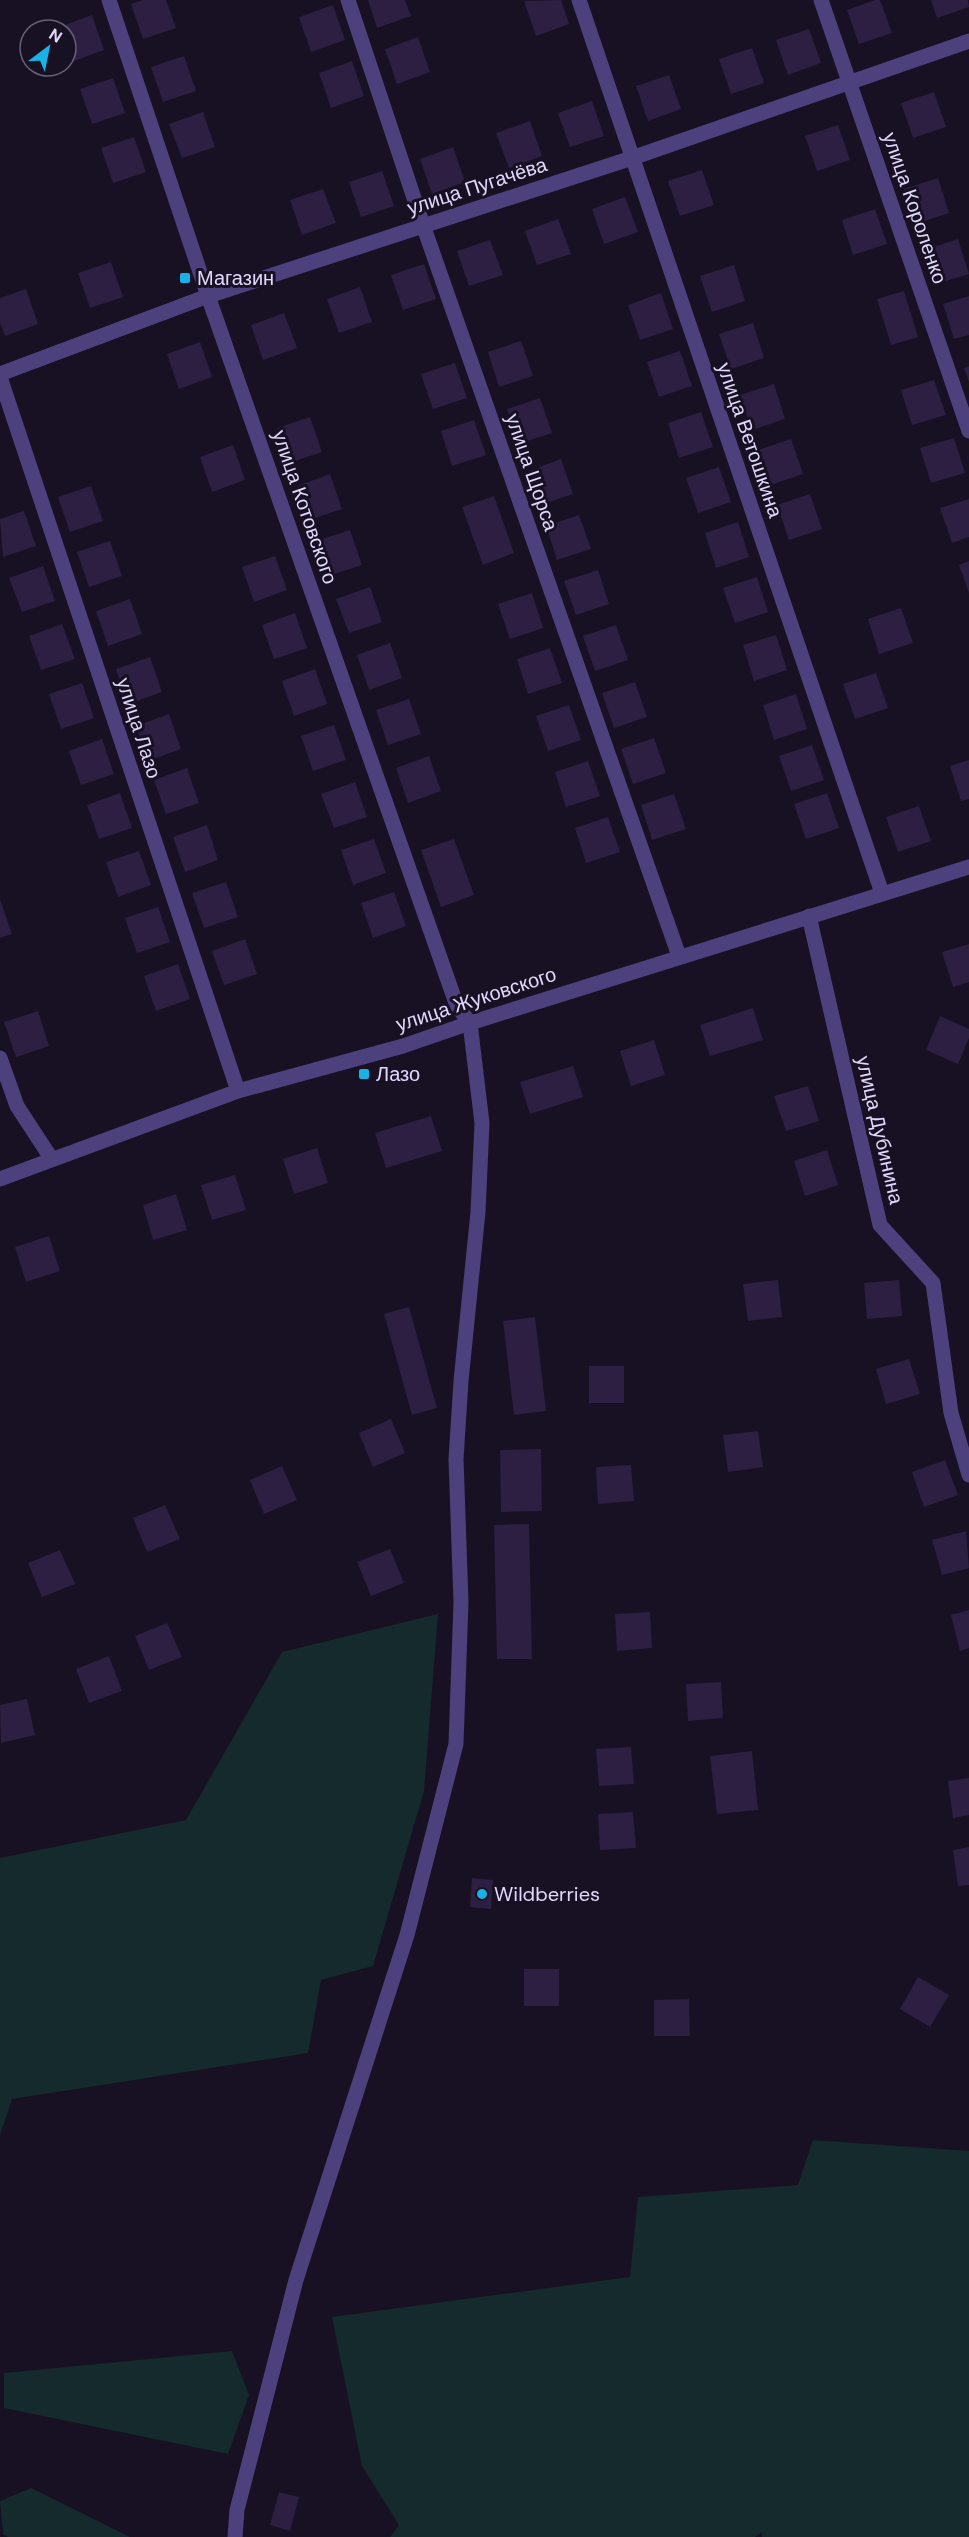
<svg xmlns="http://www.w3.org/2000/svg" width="969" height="2537" font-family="'DM Sans',sans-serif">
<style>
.green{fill:#152a2d}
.building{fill:#2c1f42}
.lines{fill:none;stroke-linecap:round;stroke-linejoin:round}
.minor{stroke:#4d417d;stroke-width:15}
.tertiary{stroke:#4d417d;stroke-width:15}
.poi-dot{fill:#18b2e6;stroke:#171123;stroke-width:2}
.labels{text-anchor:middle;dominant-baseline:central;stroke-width:6;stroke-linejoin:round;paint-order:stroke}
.street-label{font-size:20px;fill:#e1d7fb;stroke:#171123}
.poi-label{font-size:20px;fill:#e1d7fb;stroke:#171123;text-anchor:start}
</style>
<rect width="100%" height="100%" fill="#171123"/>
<!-- green -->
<path class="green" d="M438 1614 424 1791 373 1966 321 1980 308 2053 12 2099 0 2135V1858L186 1820 282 1652Z
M813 2140 969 2151V2537H762V2532L755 2537H390L399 2525 362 2466 332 2317 630 2277 638 2197 798 2185Z
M232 2351 249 2395 228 2454 4 2408V2373Z
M31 2488 130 2537H8L3 2534 0 2501Z"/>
<!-- building -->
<path class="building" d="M143 0H166L176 28 143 39 131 4Z
M368 0H405L411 16 377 28Z
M561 0 569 24 536 36 524 1Z
M875 0H880L892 33 859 44 847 10Z
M931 0H968L969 7 937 18Z
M333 5 345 40 311 52 299 17Z
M92 15 104 50 71 62 66 47V30H60L59 27Z
M809 29 821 63 788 75 776 40Z
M418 37 430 72 397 84 385 49Z
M752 48 764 83 731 94 719 59Z
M184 56 196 91 163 102 151 67Z
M352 61 364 96 331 108 319 73Z
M669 75 681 109 648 121 636 86Z
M113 78 125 113 92 124 80 89Z
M934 92 946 127 913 138 901 103Z
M592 101 604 136 570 147 558 113Z
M203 112 215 147 182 158 169 124Z
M530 121 542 156 509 168 496 133Z
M838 125 850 160 817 171 805 136Z
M134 137 146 172 113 183 101 148Z
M453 147 465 182 432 194 420 159Z
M702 170 714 205 680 216 668 181Z
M382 171 394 206 361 217 349 182Z
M938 178 949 213 915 224 904 189Z
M323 189 336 223 302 235 290 200Z
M625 197 638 232 604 244 592 209Z
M875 209 887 244 853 255 842 220Z
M558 219 571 254 537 265 525 231Z
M958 239 969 274 936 284 925 250Z
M490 240 503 275 469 286 457 251Z
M111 262 123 297 90 308 78 273Z
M424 264 436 299 403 310 391 275Z
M734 265 745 301 712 312 700 276Z
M360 287 372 322 339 333 327 299Z
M26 289 38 324 5 336 0 323V298Z
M904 291 918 337 891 345 877 299Z
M661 293 673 329 640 340 628 305Z
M969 296V335L954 339 943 304Z
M284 313 297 348 263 360 251 325Z
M753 323 764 358 731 369 719 334Z
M521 341 533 376 499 387 488 352Z
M200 342 212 377 179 389 167 354Z
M680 351 692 386 659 397 647 362Z
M455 363 467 398 433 409 421 374Z
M969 366V382L964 368Z
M934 380 946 415 912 425 901 390Z
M774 384 785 419 752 430 740 395Z
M540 398 552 433 518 444 507 409Z
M701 412 713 447 679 458 668 423Z
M310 417 322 452 289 463 277 428Z
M474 420 486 455 452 466 441 431Z
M954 438 965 473 931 483 920 448Z
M791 439 803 474 770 485 758 450Z
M233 445 245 480 212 492 200 457Z
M561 459 573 494 539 505 528 471Z
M719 467 731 502 698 513 686 478Z
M330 474 342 509 309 520 297 486Z
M91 486 103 521 70 532 58 497Z
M810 494 822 529 789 540 777 505Z
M494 496 514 553 483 565 462 507Z
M969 499V537L952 543 940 508Z
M24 511 36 546 3 557 0 519Z
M579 515 591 549 557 560 546 526Z
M738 522 749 557 716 568 705 533Z
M350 530 362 565 328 576 316 541Z
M110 541 122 576 89 587 77 552Z
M275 556 287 590 254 602 242 567Z
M969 561V593L959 565Z
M43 566 55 601 22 612 9 578Z
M598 570 609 604 576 615 564 581Z
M757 577 768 612 735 623 723 588Z
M370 587 382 622 349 633 336 599Z
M532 593 543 628 510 639 498 604Z
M130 599 142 634 108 646 96 611Z
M901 608 913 643 879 654 868 619Z
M295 613 307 648 274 659 262 625Z
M62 624 75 659 41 670 29 636Z
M616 625 628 660 595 671 583 636Z
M776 635 787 670 754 681 743 645Z
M390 643 402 678 369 690 357 655Z
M550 648 562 683 528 694 517 659Z
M150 657 162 692 128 704 116 669Z
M315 669 327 704 294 716 282 681Z
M876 673 888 708 855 719 843 684Z
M635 682 647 717 614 728 602 693Z
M82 683 94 718 61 729 49 694Z
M796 694 807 729 774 740 763 705Z
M409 699 421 734 388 745 376 710Z
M569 705 581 740 548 751 536 716Z
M169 714 181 749 148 761 136 726Z
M334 725 346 760 313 771 301 736Z
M654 738 666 773 633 784 621 749Z
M102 739 114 774 81 785 69 751Z
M812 745 824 780 791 791 779 756Z
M429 756 441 791 408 803 396 768Z
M969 760V799L961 801 950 766Z
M588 761 600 796 566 807 555 772Z
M187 768 199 803 166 814 154 780Z
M355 782 367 817 334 828 321 794Z
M120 793 132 828 99 839 87 805Z
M827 793 839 828 806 839 794 804Z
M674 794 686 829 652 840 641 805Z
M919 806 931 841 898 852 886 817Z
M608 817 620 852 586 863 575 828Z
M207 825 218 860 185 872 173 837Z
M374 839 386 873 353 885 341 850Z
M454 839 474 895 441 907 421 850Z
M139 851 151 885 118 897 106 862Z
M226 882 238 917 204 928 192 893Z
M394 892 406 926 373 938 361 903Z
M0 899 12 934 0 938Z
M158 907 170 942 137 953 125 918Z
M245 939 257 974 224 985 212 951Z
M969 944V982L953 987 942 952Z
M178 964 190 999 156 1011 144 976Z
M753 1008 763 1040 710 1056 700 1025Z
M38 1011 49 1046 16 1057 4 1022Z
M940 1016 969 1029V1038L958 1064 926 1050Z
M654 1040 665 1075 631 1086 620 1051Z
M573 1066 583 1097 530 1114 520 1082Z
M808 1086 819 1121 786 1131 774 1096Z
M431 1116 442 1151 386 1168 375 1133Z
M317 1148 328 1183 294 1194 283 1159Z
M827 1150 838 1185 805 1196 794 1161Z
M235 1175 246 1210 212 1220 201 1185Z
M176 1194 187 1230 153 1240 143 1205Z
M49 1236 60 1271 26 1282 15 1247Z
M778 1280 782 1317 748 1321 743 1284Z
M899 1280 902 1316 867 1319 864 1283Z
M409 1307 437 1408 412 1415 384 1314Z
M535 1317 546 1411 514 1415 503 1321Z
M909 1359 920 1394 886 1404 876 1369Z
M589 1366H624V1403H589Z
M391 1419 405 1453 373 1467 359 1433Z
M758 1431 763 1467 728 1472 723 1435Z
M541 1449 542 1511 501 1512 500 1450Z
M945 1460 958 1495 924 1507 912 1472Z
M631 1465 634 1501 598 1504 596 1467Z
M282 1466 297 1500 264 1514 250 1480Z
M165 1505 180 1539 147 1552 133 1518Z
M529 1524 532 1659H497L494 1525Z
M966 1531 969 1568 942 1575 932 1540Z
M390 1549 404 1583 371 1596 357 1562Z
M60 1550 75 1584 42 1597 28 1563Z
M969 1610V1648L960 1651 951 1615Z
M650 1612 652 1648 617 1651 615 1614Z
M167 1623 182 1657 149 1670 135 1636Z
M109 1656 122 1691 89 1703 76 1669Z
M721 1682 723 1718 688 1721 686 1684Z
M27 1699 35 1735 1 1743 0 1705Z
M631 1747 634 1784 599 1786 596 1749Z
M752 1751 758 1810 717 1814 710 1756Z
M969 1778V1815L953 1818 948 1781Z
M633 1812 636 1848 600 1850 598 1814Z
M969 1847V1885L958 1886 953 1850Z
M472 1878 493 1880 491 1909 470 1907Z
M524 1969H559V2006H524Z
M918 1977 949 1995 930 2027 900 2009Z
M689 1999 690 2036H654V2000Z
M279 2492 299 2497 290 2531 270 2525Z"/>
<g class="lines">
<!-- minor -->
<path class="minor" d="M348 0 423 225 679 956
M579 0 882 893
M821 0 969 431
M0 374 208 296 632 158 969 41
M0 377 238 1091
M809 916 880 1225 933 1283 951 1413 969 1475
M0 1058 17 1106 51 1158
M0 1179 238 1091 403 1046 470 1023 457 1006 208 296 109 0"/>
<!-- tertiary -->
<path class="tertiary" d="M235 2537 237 2510 296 2280 407 1935 456 1744 461 1602 456 1459 461 1381 478 1212 482 1123 470 1023 969 867"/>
</g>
<!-- markers -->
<g class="poi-dot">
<rect x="179" y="272" width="12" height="12" rx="3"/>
<rect x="358" y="1068" width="12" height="12" rx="3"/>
<circle cx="482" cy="1894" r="6"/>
</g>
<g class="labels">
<!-- street labels -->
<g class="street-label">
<text transform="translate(477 186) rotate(-18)">улица Пугачёва</text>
<text transform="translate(915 208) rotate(71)">улица Короленко</text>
<text transform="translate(750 440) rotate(71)">улица Ветошкина</text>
<text transform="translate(532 472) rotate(71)">улица Щорса</text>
<text transform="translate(305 507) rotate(71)">улица Котовского</text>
<text transform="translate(139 728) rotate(72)">улица Лазо</text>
<text transform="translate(476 999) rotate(-18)">улица Жуковского</text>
<text transform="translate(880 1130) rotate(77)">улица Дубинина</text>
</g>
<!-- poi labels -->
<g class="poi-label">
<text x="197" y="278">Магазин</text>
<text x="376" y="1074">Лазо</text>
<text x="494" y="1894">Wildberries</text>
</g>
</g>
<!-- north arrow -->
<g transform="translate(48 48) rotate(32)"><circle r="28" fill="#171123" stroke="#686079" stroke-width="1.5"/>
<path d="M0-4.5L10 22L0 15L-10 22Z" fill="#18b2e6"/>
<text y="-9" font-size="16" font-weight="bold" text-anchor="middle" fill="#e1d7fb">N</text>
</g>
</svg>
